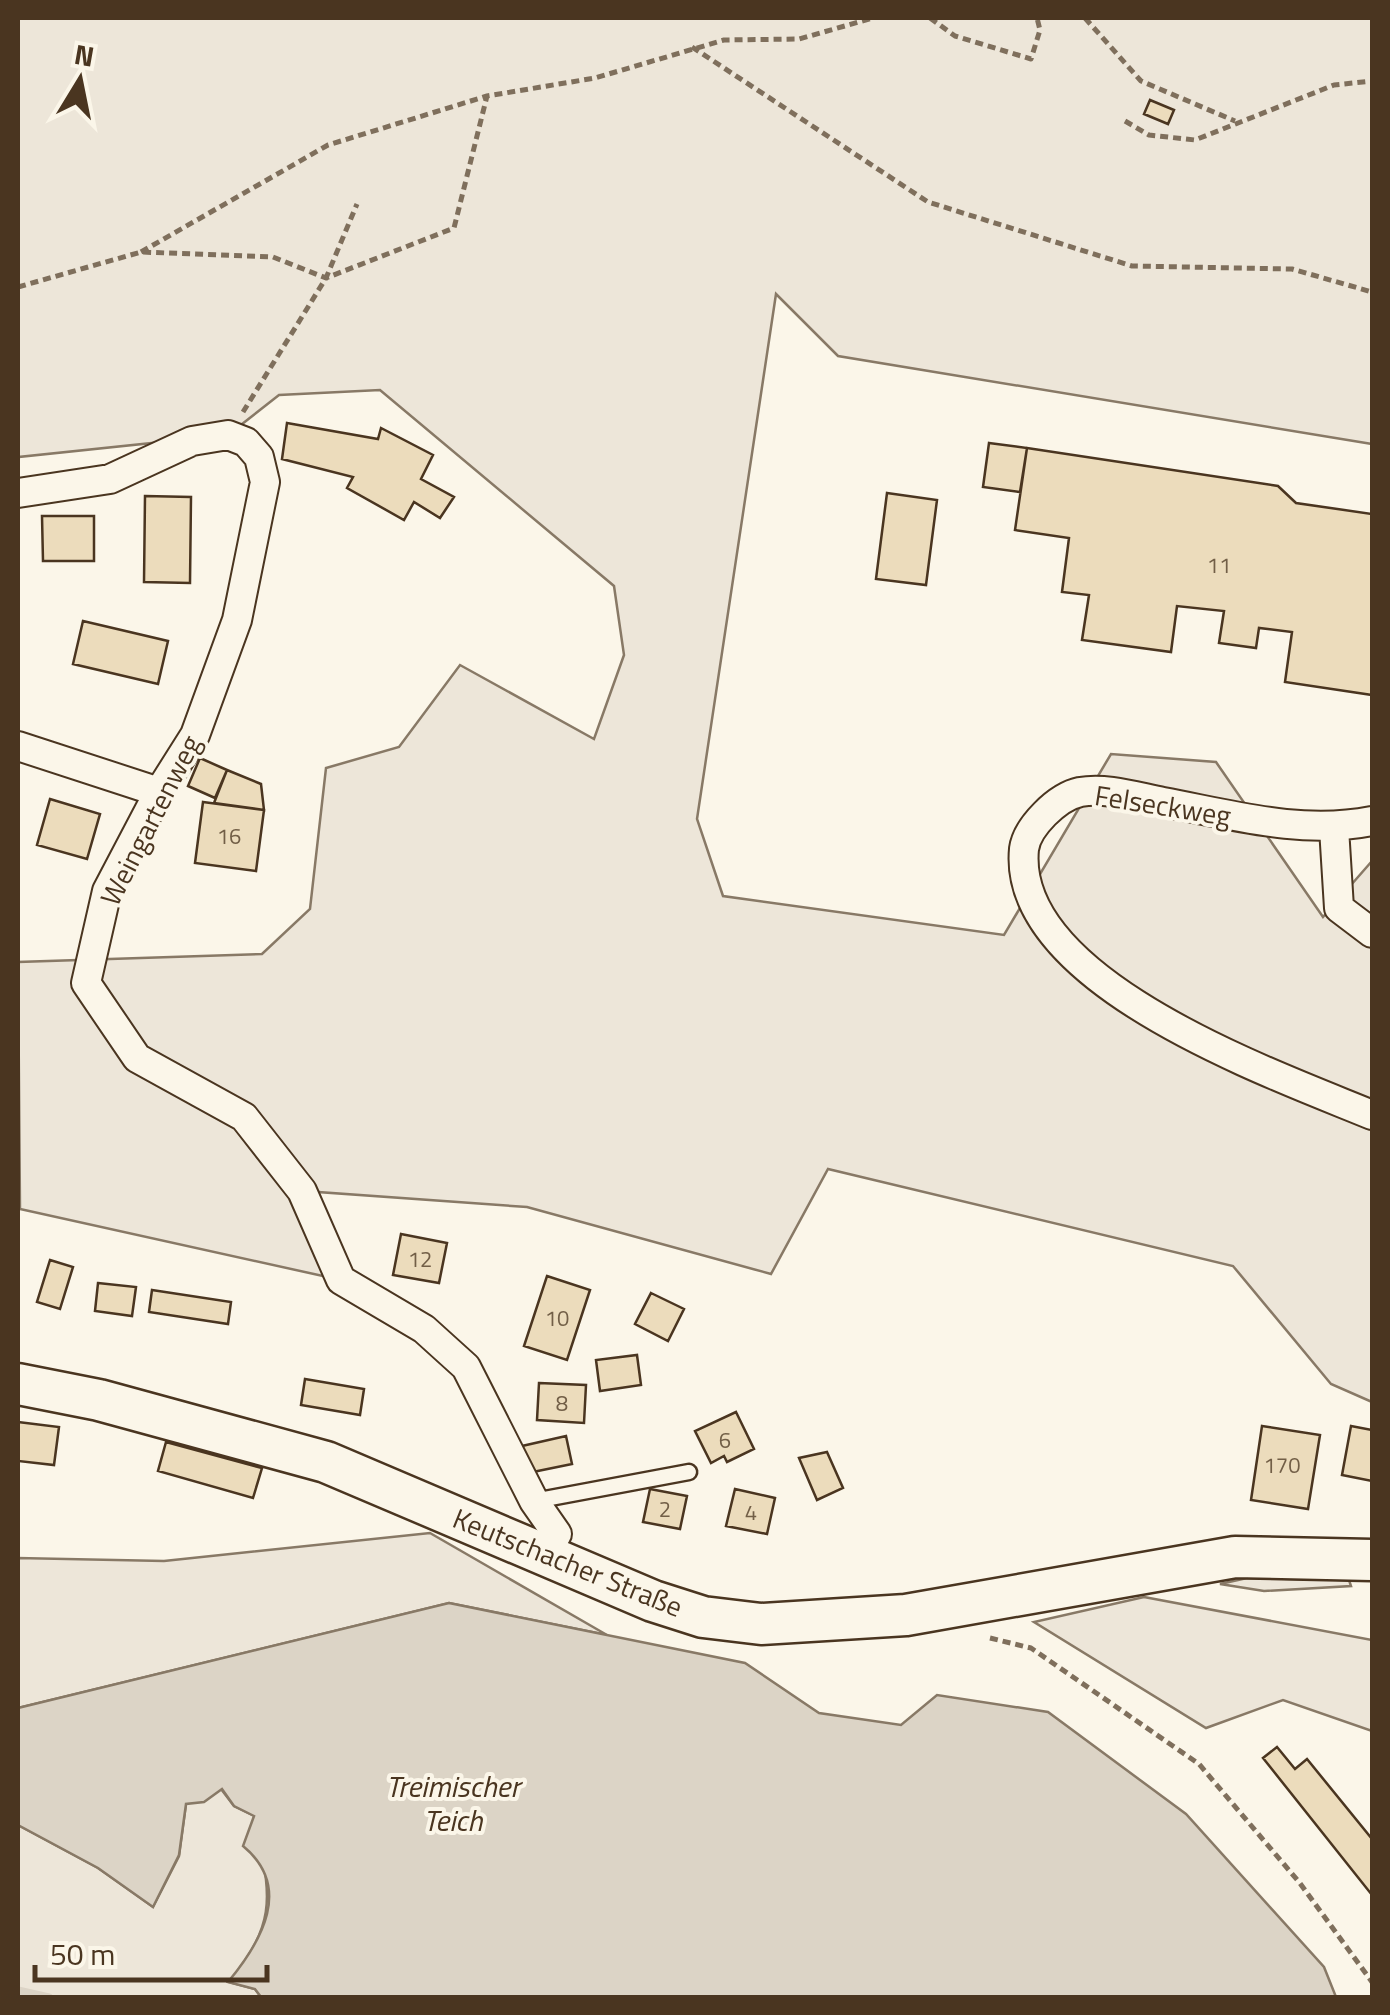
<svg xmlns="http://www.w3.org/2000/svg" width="1390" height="2015" font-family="'Titillium Web',sans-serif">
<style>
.green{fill:#ede6d9;stroke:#887966;stroke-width:2.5}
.water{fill:#dcd4c6;stroke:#887966;stroke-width:2.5}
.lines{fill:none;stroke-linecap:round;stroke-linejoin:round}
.stream{stroke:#dcd4c6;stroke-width:9}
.building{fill:#ecdcbc;stroke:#4a3520;stroke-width:2.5}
.lane-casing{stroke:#4a3520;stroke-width:19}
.street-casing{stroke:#4a3520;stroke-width:32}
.secondary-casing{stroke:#4a3520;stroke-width:45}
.path{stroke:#7f6f5c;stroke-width:5;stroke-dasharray:8 5;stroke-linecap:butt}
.lane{stroke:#fbf6e9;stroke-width:14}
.street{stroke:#fbf6e9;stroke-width:28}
.secondary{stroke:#fbf6e9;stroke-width:40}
.labels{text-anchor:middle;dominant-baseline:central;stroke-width:8;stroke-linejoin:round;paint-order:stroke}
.number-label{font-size:22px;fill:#725f47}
.street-label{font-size:28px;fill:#4a3520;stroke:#fbf6e9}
.water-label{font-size:30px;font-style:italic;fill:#4a3520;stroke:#fbf6e9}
</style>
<rect width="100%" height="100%" fill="#fbf6e9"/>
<!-- green -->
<path class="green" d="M18 18H1372V444L838 356 776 294 697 819 723 896 1004 935 1111 754 1216 762 1323 917 1372 861V1402L1331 1384 1233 1266 828 1169 771 1274 527 1207 303 1191 341 1280 20 1209 18 962 262 954 310 909 326 768 399 747 460 665 594 739 624 655 614 586 380 390 279 395 228 435 18 457Z
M430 1533 607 1635 449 1603 18 1708V1558L164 1561Z
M1247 1578 1349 1580 1351 1586 1264 1591 1220 1584Z
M1144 1597 1372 1640V1731L1283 1700 1206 1728 1034 1622Z
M221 1789 234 1806 255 1816C268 1892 282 1917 229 1982L255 1989 261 1997H18V1825L98 1868 153 1907 179 1856 186 1804Z"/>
<!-- water -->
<path class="water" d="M449 1603 745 1663 819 1713 901 1725 937 1695 1048 1712 1186 1814 1324 1967 1336 1997H261L255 1989 228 1982C262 1941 293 1887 243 1846L254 1816 234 1806 222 1789 204 1802 186 1804 179 1855 153 1907 98 1868 18 1825V1708Z"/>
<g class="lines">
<!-- stream -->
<path class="stream" d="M18 1991 49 1998"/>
</g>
<!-- building -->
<path class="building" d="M1150 100 1174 110 1168 124 1144 114Z
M287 423 378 439 381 428 433 455 421 479 454 497 440 518 414 502 404 520 347 488 353 477 282 459Z
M989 443 1027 448 1020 492 983 487Z
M1027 448 1278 486 1296 503 1372 514V695L1285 682 1292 632 1259 628 1256 648 1219 643 1224 611 1177 606 1171 652 1082 640 1089 595 1062 592 1069 538 1015 530Z
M887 493 937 500 926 585 876 579Z
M145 496 191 497 190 583 144 582Z
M42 516H94V561H43Z
M83 621 168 641 158 684 73 664Z
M200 758 227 770 215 798 188 786Z
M227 770 261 784 264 810 214 803Z
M50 799 100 814 87 859 37 845Z
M203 802 264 810 256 871 195 863Z
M401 1234 447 1243 439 1283 393 1275Z
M50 1260 73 1267 60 1309 37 1302Z
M547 1276 590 1290 567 1360 524 1346Z
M98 1283 136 1287 132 1316 95 1311Z
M152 1290 231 1302 228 1324 149 1312Z
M651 1293 684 1309 668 1341 635 1324Z
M637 1355 641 1385 600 1391 596 1360Z
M305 1379 364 1389 360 1415 301 1405Z
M539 1383 586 1385 584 1423 537 1420Z
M736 1412 754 1449 727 1462 724 1456 711 1463 695 1431Z
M18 1422 59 1427 54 1465 18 1461Z
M1262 1426 1320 1435 1308 1509 1251 1500Z
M1351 1426 1372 1430V1481L1342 1475Z
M566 1436 572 1464 528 1473 522 1446Z
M166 1442 262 1468 253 1498 158 1471Z
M827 1452 843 1488 817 1500 799 1458Z
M650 1489 687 1496 680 1529 643 1522Z
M735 1489 775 1498 767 1534 726 1526Z
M1277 1747 1295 1769 1307 1759 1372 1839V1895L1263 1758Z"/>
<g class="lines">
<!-- lane casing -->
<g class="lane-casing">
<path id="lane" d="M534 1501 689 1472"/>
</g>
<!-- street casing -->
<g class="street-casing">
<path id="street" d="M18 493 110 479 192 441 228 435 246 442 259 457 265 482 237 620 195 735 159 792 107 891 86 983 137 1058 244 1117 302 1191 341 1280 424 1329 466 1367 534 1501 557 1534 545 1552
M18 746 159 792
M1372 821C1301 835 1233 815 1163 802 1137 797 1106 787 1080 792 1057 797 1027 827 1024 849 1011 982 1273 1074 1372 1115
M1334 828 1339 908 1372 933"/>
</g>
<!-- secondary casing -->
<g class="secondary-casing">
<path id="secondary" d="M18 1384 99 1400 326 1462 653 1601 703 1617 761 1624 906 1615 1235 1557 1372 1560"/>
</g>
<!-- path -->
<path class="path" d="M930 18 955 36 1031 59 1040 30 1037 18
M1085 18 1141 81 1235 121
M692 47 928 202 1132 266 1292 269 1372 292
M1125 121 1149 135 1195 140 1334 85 1372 81
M141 252 328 145 487 96
M18 287 141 252 273 257 326 278 454 228 487 96 595 78 724 40 799 39 873 18
M243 412 326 278 357 204
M990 1638 1031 1648 1199 1764 1299 1882 1372 1982"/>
<!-- lane -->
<use href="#lane" class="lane"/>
<!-- street -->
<use href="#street" class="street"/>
<!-- secondary -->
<use href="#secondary" class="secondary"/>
</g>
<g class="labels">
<!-- number labels -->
<g class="number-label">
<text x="1219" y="565">11</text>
<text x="229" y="836">16</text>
<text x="420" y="1259">12</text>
<text x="557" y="1318">10</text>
<text x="562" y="1403">8</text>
<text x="725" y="1440">6</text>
<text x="1282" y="1465">170</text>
<text x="665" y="1509">2</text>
<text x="751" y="1512">4</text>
</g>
<!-- street labels -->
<g class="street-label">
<text transform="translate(1163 805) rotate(9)">Felseckweg</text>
<text transform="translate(150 820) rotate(-63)">Weingartenweg</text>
<text transform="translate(568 1562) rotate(22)">Keutschacher Straße</text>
</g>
<!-- water labels -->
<g class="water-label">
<text x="453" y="1786">Treimischer<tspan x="453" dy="34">Teich</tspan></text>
</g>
</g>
<!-- border -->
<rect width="1390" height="2015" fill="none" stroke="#4a3520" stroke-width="40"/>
<!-- north arrow -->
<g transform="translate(80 80) rotate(10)" stroke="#fbf6e9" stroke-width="8" paint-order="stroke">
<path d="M0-8L18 38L0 25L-18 38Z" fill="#4a3520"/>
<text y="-15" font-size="28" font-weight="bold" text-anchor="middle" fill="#4a3520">N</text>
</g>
<!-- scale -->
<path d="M35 1965v15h232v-15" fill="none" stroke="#4a3520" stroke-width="5"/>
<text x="50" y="1965" font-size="30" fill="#4a3520" stroke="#fbf6e9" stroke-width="8" paint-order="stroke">50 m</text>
</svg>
